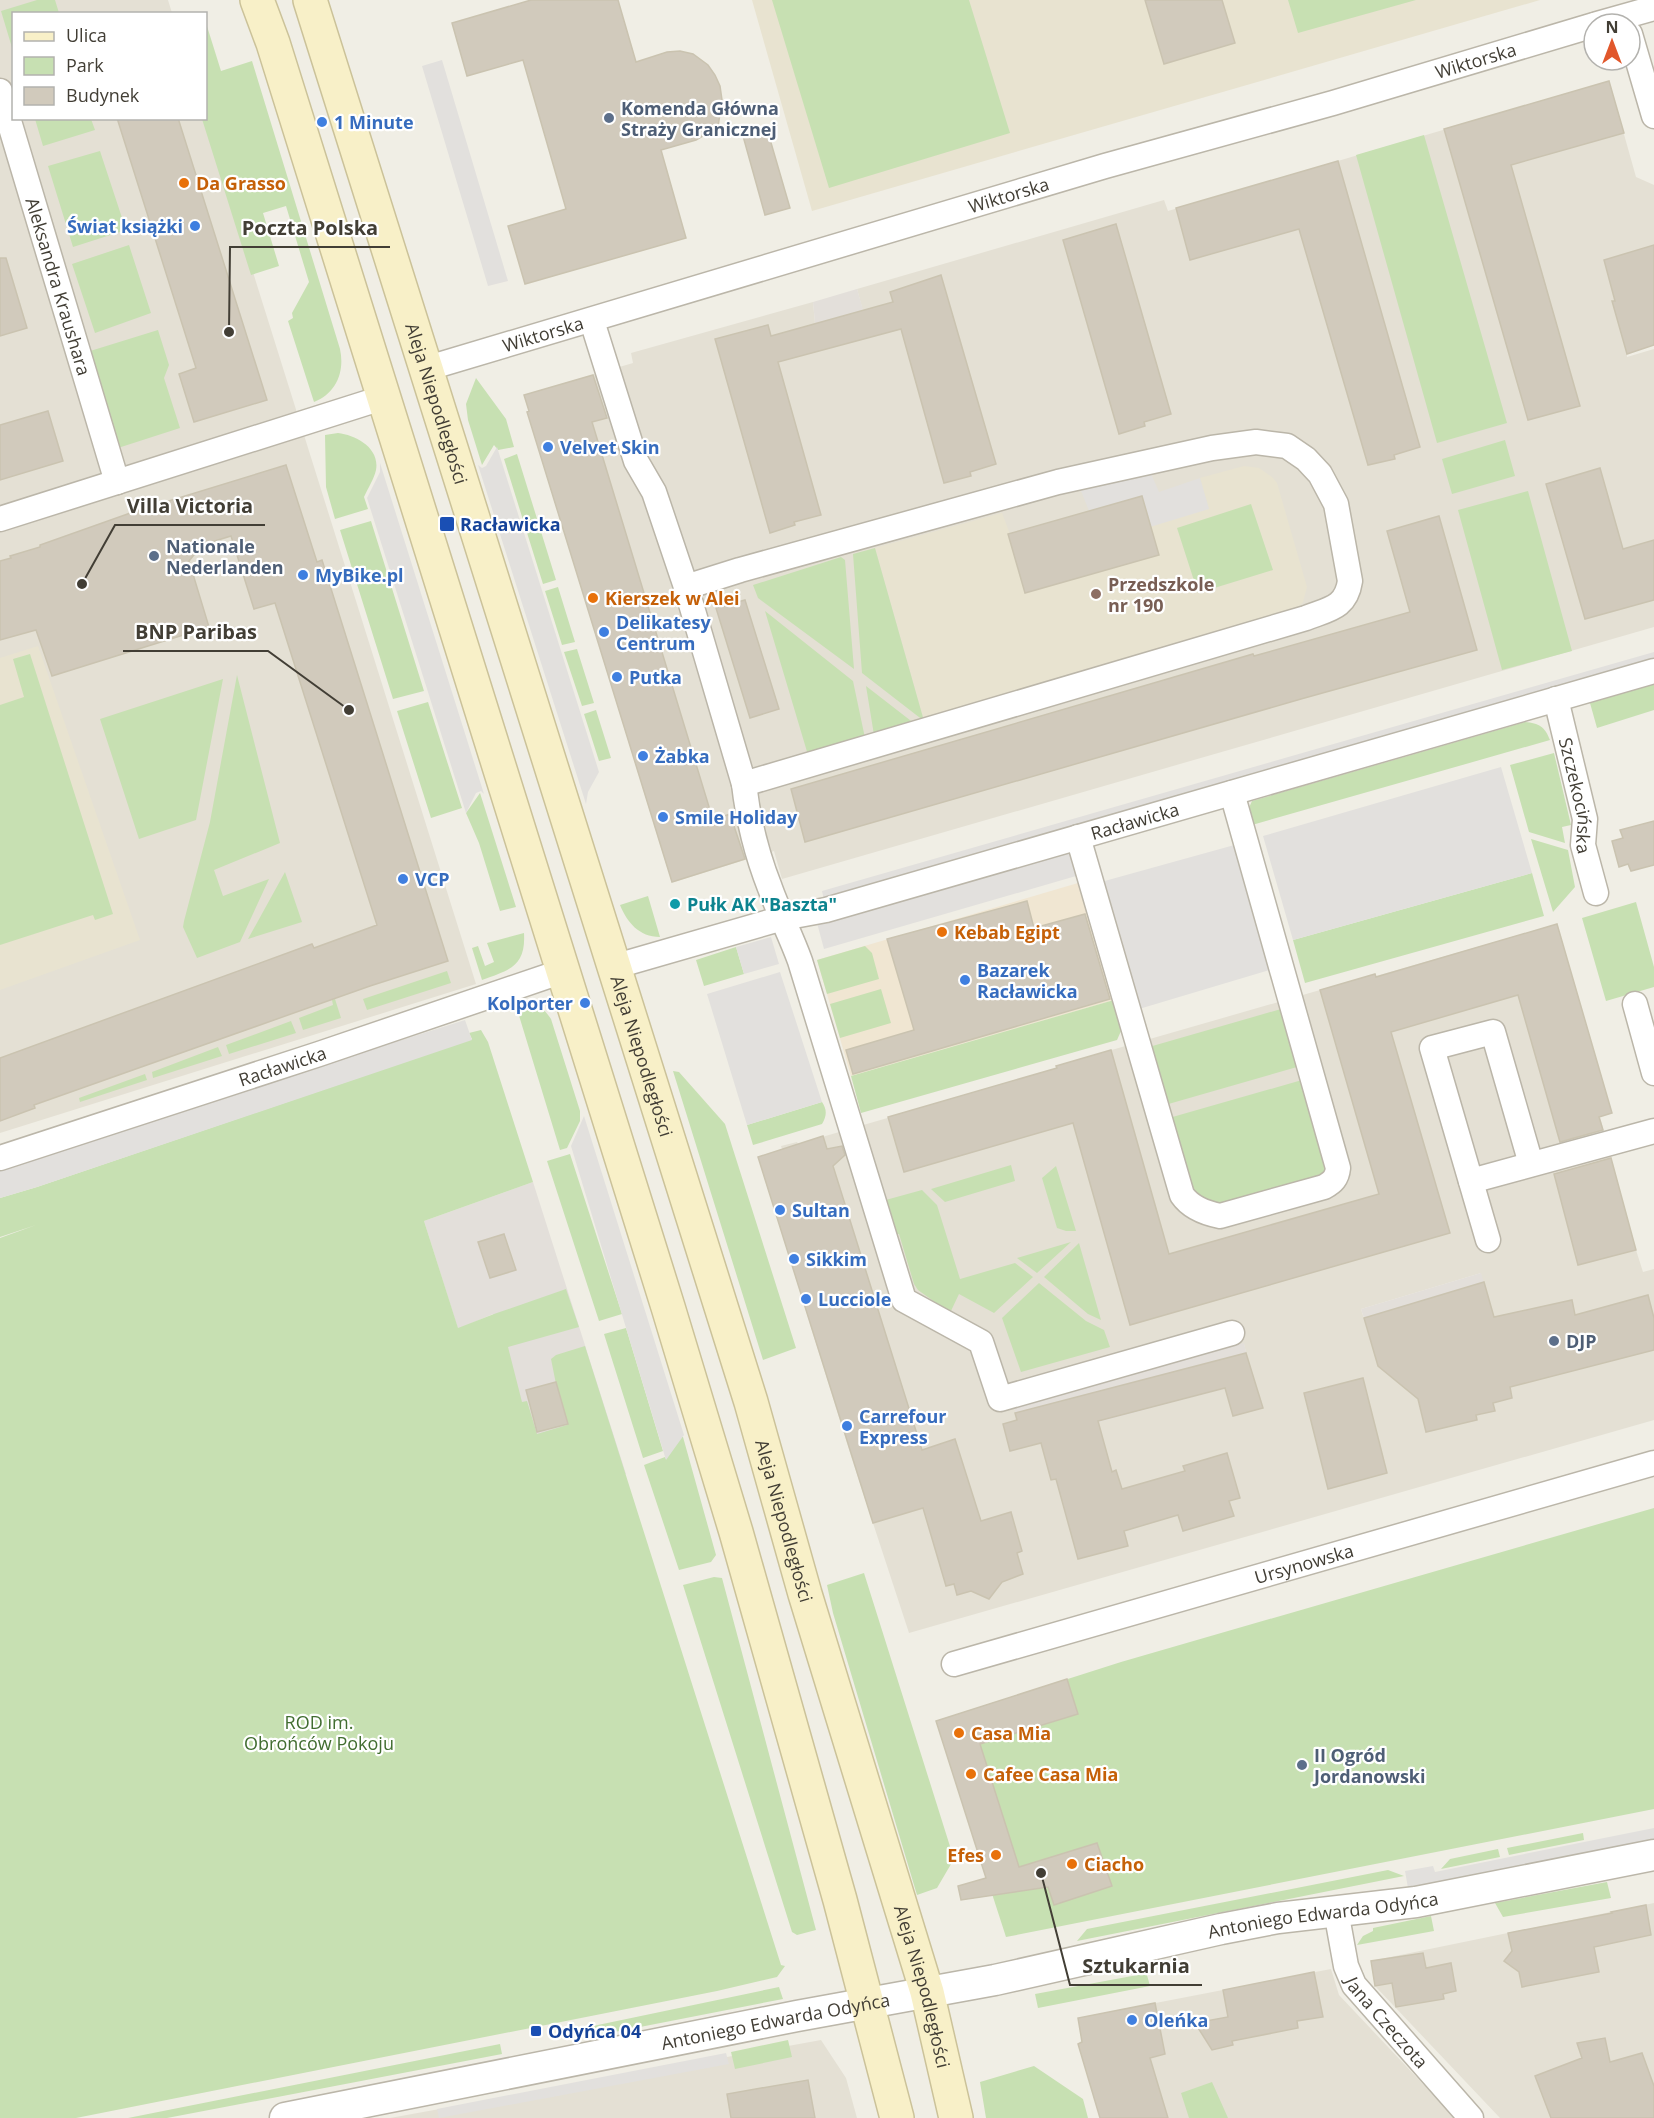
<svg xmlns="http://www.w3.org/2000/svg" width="1654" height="2118" font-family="'Open Sans',sans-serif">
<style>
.residential{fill:#e4e0d4;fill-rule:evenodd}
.commercial{fill:#f0e6d2}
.industrial{fill:#e3dfda}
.education{fill:#e8e3d0}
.green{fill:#c7e0b2}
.parking{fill:#e2e0dd}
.building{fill:#d1cabc;stroke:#cac3b0;stroke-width:1.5}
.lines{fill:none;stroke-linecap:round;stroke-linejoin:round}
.minor-casing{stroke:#bbb6a9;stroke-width:27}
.tertiary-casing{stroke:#bbb6a9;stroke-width:33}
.secondary-casing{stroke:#cbc299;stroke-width:36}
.minor{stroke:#fff;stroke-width:24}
.tertiary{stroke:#fff;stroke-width:30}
.secondary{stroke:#f8f0c8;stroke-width:33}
.service-dot{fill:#5c6f8a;stroke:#fff;stroke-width:2}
.shop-dot{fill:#3f7fe0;stroke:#fff;stroke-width:2}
.food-dot{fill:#e8710a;stroke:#fff;stroke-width:2}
.transit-dot{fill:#1a4fb4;stroke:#fff;stroke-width:2}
.education-dot{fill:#8d6e63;stroke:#fff;stroke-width:2}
.culture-dot{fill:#0f9aa8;stroke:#fff;stroke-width:2}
.labels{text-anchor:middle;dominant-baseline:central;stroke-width:4.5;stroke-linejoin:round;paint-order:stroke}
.street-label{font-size:18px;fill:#423e35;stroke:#fff}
.service-label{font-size:18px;font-weight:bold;fill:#4e5e75;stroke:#fff;text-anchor:start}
.shop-label{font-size:18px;font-weight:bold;fill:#366cbe;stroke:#fff;text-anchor:start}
.food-label{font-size:18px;font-weight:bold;fill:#c56008;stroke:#fff;text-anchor:start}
.transit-label{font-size:18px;font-weight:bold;fill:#164399;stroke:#fff;text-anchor:start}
.education-label{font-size:18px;font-weight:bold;fill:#785e54;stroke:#fff;text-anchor:start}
.culture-label{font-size:18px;font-weight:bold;fill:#0d838f;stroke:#fff;text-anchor:start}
.park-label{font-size:18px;fill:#416d30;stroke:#fff}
.leader{fill:none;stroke:#423e35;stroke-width:2}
.callout-dot{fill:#423e35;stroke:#fff;stroke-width:2}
.callout-label{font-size:20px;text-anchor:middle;font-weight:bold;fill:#423e35;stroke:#fff;stroke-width:4.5;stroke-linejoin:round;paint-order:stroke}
</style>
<rect width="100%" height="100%" fill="#f0eee5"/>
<!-- residential -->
<path class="residential" d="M0 0H168L172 13 14 14V118L205 119 476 984 0 1133Z
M1609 81 1636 177 1654 185V314L1627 354V357L1654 349V627L782 879 774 851 674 882 669 867H667L527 412 529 411 524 395 633 363 631 353 813 302 815 323 823 350 870 337 857 289 1164 200 1168 211Z
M1557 924 1612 1113 1600 1117 1636 1250 1643 1272 1654 1269V1420L909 1633 851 1456 758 1157 782 1149 781 1146 797 1142 798 1144 1056 1069V1066L1320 990 1375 974 1376 976ZM1481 1273 1373 1348 1361 1309ZM1244 1344 1253 1381 1025 1441 1017 1420Z
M1654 1903V2118H1500L1375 1986 1371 1961Z
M1331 1969 1339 1995 1455 2118H1100L1078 2044 1082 2042 1078 2018Z
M821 2040 846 2078 857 2118H390Z"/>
<!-- commercial -->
<path class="commercial" d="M1078 883 1114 1000 851 1076 817 960Z"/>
<!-- industrial -->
<path class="industrial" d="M857 289 871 337 823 350 815 323 813 302Z
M533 1182 626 1474 535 1496 493 1314 458 1329 424 1221Z
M1481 1273 1493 1314 1374 1349 1361 1309Z
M1244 1343 1253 1381 1085 1426 1010 1451 1003 1424 1017 1420 1013 1403Z"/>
<!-- education -->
<path class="education" d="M752 0H1540L812 211Z
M1244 466 1259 468 1272 477 1277 483 1307 587 1303 602 1290 615 924 721 875 548 1002 513 1010 534 1142 496 1209 509 1200 478Z
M38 646 140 940 0 990V658Z"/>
<!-- green -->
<path class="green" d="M37 0H55L59 13 14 14 13 51 1 11Z
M772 0H969L1010 133 829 188Z
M1288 0H1416L1298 33Z
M206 23 221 71 252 61 340 349C345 372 336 393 314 402L288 321 293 318 292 313 309 282 286 206 263 213 279 266 251 275 202 119 206 118Z
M35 119H91L95 130 43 146Z
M1424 135 1507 423 1437 443 1356 155Z
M100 151 126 230 73 247 48 166Z
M129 245 151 313 95 333 72 264Z
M158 330 169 365 164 378 180 428 118 448 87 352Z
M476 378 506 419 514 447 498 450 494 445 482 465 468 420 466 404Z
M338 433C356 435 380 448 376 470 374 479 368 488 364 497L368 509 335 519 326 487 325 435Z
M1505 440 1515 476 1452 494 1442 459Z
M517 454 556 580 543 584 504 459Z
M1528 491 1572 651 1502 670 1458 510Z
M1251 504 1273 570 1198 593 1177 528Z
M371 521 424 691 393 699 340 530Z
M875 548 924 721 862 673 853 554Z
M841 557 845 560 854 669 758 598 753 585Z
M558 587 575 642 562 645 545 591Z
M765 611 853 681 865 738 808 755Z
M577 649 594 703 582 706 564 652Z
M30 654 113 914 95 920 93 915 0 945V705L24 697 13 659Z
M237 675 280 843 214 870 223 896 269 879 240 942 197 958 183 927 184 921 210 822Z
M223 679 196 820 139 839 100 719Z
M1654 684V710L1597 728 1590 703Z
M866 686 915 724 874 735Z
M428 702 462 808 431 818 397 711Z
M596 710 611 758 599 761 584 714Z
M1525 722C1539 723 1545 727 1550 740L1252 825 1248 810 1252 801Z
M1554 753 1571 825 1562 827 1565 843 1529 832 1510 765Z
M480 793 516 907 500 911 479 843 466 813Z
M1531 839 1568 850 1575 887 1553 912Z
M285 872 302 922 248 939Z
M1532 873 1544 916 1305 983 1293 940Z
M648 896 660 937C639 937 627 922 620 905Z
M1636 902 1654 967V987L1606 1001 1582 918Z
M524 933C526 966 510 970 482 980L472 948 478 946 485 966 494 962 487 943Z
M865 946 872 953 879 979 827 994 817 960Z
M736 947 744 974 704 986 696 960Z
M447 971 451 983 367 1010 363 999Z
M881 989 891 1023 840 1038 830 1004Z
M335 999 341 1018 303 1030 299 1018 333 1005 332 1000Z
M1114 1000 1121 1031 1117 1040 861 1113 851 1076Z
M528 1004C539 1004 545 1010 551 1019L580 1111V1121L567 1148 560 1150 517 1009V1007Z
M1281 1009 1297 1067 1165 1105 1149 1047Z
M291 1021 296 1033 229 1054 226 1045Z
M481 1030 488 1042 533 1182 424 1221 458 1328 494 1314 566 1289 579 1327 508 1347 522 1402 527 1401 537 1434 567 1425 556 1384 551 1359 556 1355 585 1346 781 1965 785 1966 777 1977 717 1991 76 2118H0V1238L36 1225 0 1237V1198L37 1187 472 1039 469 1033Z
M218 1047 222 1056 153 1078 152 1072Z
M673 1071 679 1072 725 1124 796 1348 763 1360Z
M145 1074 147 1080 80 1102 79 1098Z
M1302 1080 1326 1162 1324 1175 1230 1204 1213 1203 1202 1199 1190 1189 1169 1118Z
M822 1102C827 1110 827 1115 822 1124L753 1145 747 1125Z
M570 1154 622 1314 599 1321 547 1161Z
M1011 1165 1015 1181 945 1202 931 1189Z
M1056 1166 1076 1231H1066L1057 1228 1042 1178Z
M922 1190 937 1205 960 1279 1015 1263 1033 1277 994 1313 959 1294 950 1313 918 1290 914 1284 899 1234 894 1235 882 1201Z
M1071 1242 1037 1273 1017 1258Z
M1079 1243 1101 1320 1088 1314 1044 1277Z
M1039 1283 1086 1321 1104 1330 1110 1347 1021 1372 1002 1318Z
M626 1328 663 1451 643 1458 604 1334Z
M681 1437H683L716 1555 711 1562 679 1570 644 1465 665 1457 666 1459Z
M1654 1508V1809L1006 1937 936 1721 1121 1662Z
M864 1573 954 1859 937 1888 917 1895 833 1613 827 1585Z
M714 1577 722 1578 816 1930 797 1935 792 1932 683 1585Z
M1583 1833 1584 1840 1509 1855 1507 1848Z
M1498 1849 1500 1857 1441 1869 1450 1859Z
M1388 1870 1404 1876 1077 1941 1087 1929Z
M1607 1882 1611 1898 1503 1917 1495 1903Z
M1431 1916 1434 1931 1357 1945 1363 1936 1373 1931V1928Z
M1143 1974 1147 1975 1150 1986 1038 2008 1035 1994Z
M779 1987 783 1999 594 2036 593 2026Z
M788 2040 792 2057 735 2069 731 2052Z
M500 2044 502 2054 167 2118H128Z
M1034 2066 1083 2099 1088 2118H986L980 2082Z
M1212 2082 1228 2118H1189L1181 2093Z"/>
<!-- parking -->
<path class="parking" d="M442 60 508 281 488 286 422 66Z
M497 447 599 772 588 792 586 804 478 465 482 468 486 466Z
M380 463 484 794 481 791 476 793 466 813 367 498 380 472Z
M1149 469 1159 492 1200 478 1209 509 1150 527 1142 496 1089 511 1079 486Z
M1654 652V662L824 900 822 891Z
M1501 767 1532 873 1293 940 1263 836Z
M1238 844 1273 969 1139 1009 1101 882Z
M1070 852 1076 876 824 949 817 923Z
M771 937 779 964 744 974 736 947Z
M780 972 822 1102 747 1125 707 994Z
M465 1020 472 1040 37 1187 0 1198V1167Z
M584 1116 684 1435 666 1460 571 1146Z
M1654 1828V1840L1408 1888 1405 1871 1433 1866 1435 1872Z
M726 2053 729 2064 439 2118 437 2109Z"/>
<!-- building -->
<path class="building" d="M531 0H618L636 62 667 52 680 51 693 54 708 65 715 75 720 86 722 100 718 127 696 140 661 150 686 238 525 284 508 226 566 209 523 60 467 76 452 23Z
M1145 0H1222L1235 43 1164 64Z
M1609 81 1624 133 1511 165 1580 406 1528 420 1444 129Z
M117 118H178L267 400 194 422 179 374 196 368Z
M767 129 790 208 765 215 743 136Z
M1338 161 1420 447 1394 455 1395 459 1368 465 1299 229 1190 260 1176 208Z
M1116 224 1171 414 1144 422 1145 426 1119 434 1063 240Z
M1654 245V345L1627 354 1612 301H1615L1604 260Z
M0 258H6L27 328 0 336Z
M941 275 996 464 970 472 971 476 944 483 901 329 778 362 821 515 794 522 795 525 770 533 715 339 768 325 771 336 893 302 890 292Z
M593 375 607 418 592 422 713 820 730 814 745 859 672 882 527 412 529 411 524 395Z
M48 411 63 461 0 480V425Z
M286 465 317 562 322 560 448 961 370 986 34 1105 35 1108 0 1121V1058L312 944 314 948 377 925 275 603 254 609 231 536 202 545 189 561 209 627 52 676 36 630 0 640V561L11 558 10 556 40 547V545L136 511Z
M1600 468 1623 549 1654 540V600L1585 619 1546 484Z
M1142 496 1159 555 1025 593 1008 534Z
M1439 516 1477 650 1301 699 805 842 791 789 1253 654 1254 656 1410 612 1387 531Z
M745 600 779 709 750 718 716 608Z
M1654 821V865L1631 871 1628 864 1619 867 1612 841 1623 838 1620 830Z
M1027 901 1034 928 1085 914 1110 999 853 1074 846 1050 914 1030 887 939Z
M1557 924 1612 1113 1599 1117 1603 1130 1560 1142 1518 995 1391 1032 1450 1233 1130 1325 1073 1123 904 1172 888 1117 1057 1068 1056 1066 1111 1050 1169 1254 1379 1194 1320 990 1375 974 1376 977Z
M823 1136 827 1149 842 1146 845 1155 833 1166 922 1450 955 1439 981 1521 1011 1512 1022 1551 1017 1553 1023 1574 1002 1582 989 1599 971 1591 957 1595 954 1584 946 1586 923 1508 873 1523 758 1157Z
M1611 1158 1636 1250 1578 1265 1554 1174Z
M504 1234 516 1270 490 1278 478 1242Z
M1484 1282 1494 1317 1572 1300 1575 1315 1648 1295 1654 1318V1350L1510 1387 1512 1398 1493 1403 1495 1411 1476 1415 1477 1420 1426 1432 1418 1399 1378 1366 1364 1318Z
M1246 1353 1263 1408 1233 1416 1225 1388 1098 1421 1112 1472 1116 1470 1122 1489 1185 1471 1183 1466 1227 1453 1240 1498 1229 1501 1234 1516 1183 1531 1178 1515 1124 1531 1128 1546 1078 1559 1056 1479 1051 1480 1041 1443 1010 1451 1003 1424 1017 1420 1015 1413Z
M1363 1378 1387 1473 1328 1489 1304 1393Z
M556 1382 568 1424 537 1432 526 1390Z
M1067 1679 1078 1714 980 1744 1019 1867 1097 1843 1112 1886 1054 1905 1048 1887 961 1900 958 1886 986 1878 936 1721Z
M1646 1905 1651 1935 1594 1947 1599 1972 1522 1987 1519 1972 1504 1961 1512 1951 1508 1933 1612 1913 1611 1912Z
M1423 1953 1426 1968 1451 1963 1456 1991 1443 1994 1444 1999 1396 2007 1392 1983 1375 1986 1371 1961Z
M1314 1972 1323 2017 1297 2021 1298 2028 1232 2041 1233 2045 1212 2050 1195 2023 1228 2017 1223 1990Z
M1155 2003 1165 2054 1150 2058 1168 2118H1100L1078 2044 1082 2042 1078 2018Z
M1605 2038 1610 2062 1642 2053 1654 2086V2118H1551L1535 2076 1582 2058 1577 2043Z
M808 2080 815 2118H731L727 2094Z"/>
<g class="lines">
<!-- minor casing -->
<g class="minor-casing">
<g id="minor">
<path d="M1597 24 1654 8"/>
<path d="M1630 34 1654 116"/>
<path id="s1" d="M0 91 117 482"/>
<path d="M592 321 636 461 654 492 686 587 744 784C748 819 757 855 770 888 779 913 791 936 800 961L904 1300 981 1342 1000 1399 1232 1333"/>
<path id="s2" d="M425 369 1105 166 1333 103 1594 25"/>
<path d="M0 519 382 398"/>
<path d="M686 587 740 570 1058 482 1212 448 1256 442 1287 446 1306 459 1320 474 1336 504 1350 581C1346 608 1329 609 1306 618L744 784"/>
<path id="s3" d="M1556 699 1585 819 1583 845 1596 893"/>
<path d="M1078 837 1182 1195C1191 1208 1205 1213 1220 1216L1324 1187C1333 1182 1337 1178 1338 1168L1232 793"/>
<path id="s4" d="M613 967 783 918 826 910 1654 671"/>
<path d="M1635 1004 1654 1073"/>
<path id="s5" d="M0 1158 319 1054 563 971"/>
<path d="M1471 1181 1654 1131"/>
<path d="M1488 1240 1432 1048 1493 1032 1531 1164"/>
<path id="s6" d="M954 1664 1654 1463"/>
<path id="s7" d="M1336 1911 1346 1966 1354 1985 1471 2118"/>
</g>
</g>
<!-- tertiary casing -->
<g class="tertiary-casing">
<g id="tertiary">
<path id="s8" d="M285 2118 797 2016 995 1980 1221 1929 1278 1918 1416 1902 1654 1855"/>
</g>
</g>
<!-- secondary casing -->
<g class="secondary-casing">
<g id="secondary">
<path d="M257 0 273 43 668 1307 736 1532 840 1900 897 2118"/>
<path id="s9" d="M310 0 751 1402 805 1594 927 1992 956 2118"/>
</g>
</g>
<!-- minor -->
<use href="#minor" class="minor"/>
<!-- tertiary -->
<use href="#tertiary" class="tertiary"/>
<!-- secondary -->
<use href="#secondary" class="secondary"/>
</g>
<!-- markers -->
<g class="service-dot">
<circle cx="609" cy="118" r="6"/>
<circle cx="154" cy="556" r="6"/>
<circle cx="1554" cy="1341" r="6"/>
<circle cx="1302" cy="1765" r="6"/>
</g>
<g class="shop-dot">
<circle cx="322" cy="122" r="6"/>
<circle cx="195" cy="226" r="6"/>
<circle cx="548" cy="447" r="6"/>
<circle cx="303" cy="575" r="6"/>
<circle cx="604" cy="632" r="6"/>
<circle cx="617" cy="677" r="6"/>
<circle cx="643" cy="756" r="6"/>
<circle cx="663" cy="817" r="6"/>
<circle cx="403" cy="879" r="6"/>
<circle cx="965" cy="980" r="6"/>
<circle cx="585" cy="1003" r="6"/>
<circle cx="780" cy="1210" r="6"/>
<circle cx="794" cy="1259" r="6"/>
<circle cx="806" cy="1299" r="6"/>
<circle cx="847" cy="1426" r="6"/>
<circle cx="1132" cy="2020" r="6"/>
</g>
<g class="food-dot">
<circle cx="184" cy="183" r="6"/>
<circle cx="593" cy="598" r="6"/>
<circle cx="942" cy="932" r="6"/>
<circle cx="959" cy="1733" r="6"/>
<circle cx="971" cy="1774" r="6"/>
<circle cx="996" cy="1855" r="6"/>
<circle cx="1072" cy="1864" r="6"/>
</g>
<g class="transit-dot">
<rect x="439" y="516" width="16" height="16" rx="3"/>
<rect x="530" y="2025" width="12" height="12" rx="3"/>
</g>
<circle class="education-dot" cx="1096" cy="594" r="6"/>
<circle class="culture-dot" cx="675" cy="904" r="6"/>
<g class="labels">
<!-- street labels -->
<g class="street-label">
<text stroke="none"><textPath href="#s2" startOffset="1095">Wiktorska</textPath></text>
<text stroke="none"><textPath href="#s2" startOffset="609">Wiktorska</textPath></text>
<text stroke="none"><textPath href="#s1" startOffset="204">Aleksandra Kraushara</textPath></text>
<text stroke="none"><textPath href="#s2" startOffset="123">Wiktorska</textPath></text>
<text stroke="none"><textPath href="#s9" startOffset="423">Aleja Niepodległości</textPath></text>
<text stroke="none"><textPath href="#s3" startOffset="99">Szczekocińska</textPath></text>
<text stroke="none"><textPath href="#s4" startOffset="542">Racławicka</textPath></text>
<text stroke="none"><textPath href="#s9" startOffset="1107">Aleja Niepodległości</textPath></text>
<text stroke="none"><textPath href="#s5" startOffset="297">Racławicka</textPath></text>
<text stroke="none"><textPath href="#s9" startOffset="1593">Aleja Niepodległości</textPath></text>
<text stroke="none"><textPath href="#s6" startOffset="364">Ursynowska</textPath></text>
<text stroke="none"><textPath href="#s8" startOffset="1058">Antoniego Edwarda Odyńca</textPath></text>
<text stroke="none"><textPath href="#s9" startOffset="2079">Aleja Niepodległości</textPath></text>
<text stroke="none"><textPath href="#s8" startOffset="500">Antoniego Edwarda Odyńca</textPath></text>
<text stroke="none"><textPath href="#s7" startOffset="126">Jana Czeczota</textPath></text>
</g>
<!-- service labels -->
<g class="service-label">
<text x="621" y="108">Komenda Główna<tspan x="621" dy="21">Straży Granicznej</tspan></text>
<text x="166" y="546">Nationale<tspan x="166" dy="21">Nederlanden</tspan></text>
<text x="1566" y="1341">DJP</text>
<text x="1314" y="1755">II Ogród<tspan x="1314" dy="21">Jordanowski</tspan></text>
</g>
<!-- shop labels -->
<g class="shop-label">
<text x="334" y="122">1 Minute</text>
<text x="183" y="226" text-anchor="end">Świat książki</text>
<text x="560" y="447">Velvet Skin</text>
<text x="315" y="575">MyBike.pl</text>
<text x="616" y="622">Delikatesy<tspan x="616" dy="21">Centrum</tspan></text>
<text x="629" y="677">Putka</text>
<text x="655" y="756">Żabka</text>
<text x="675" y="817">Smile Holiday</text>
<text x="415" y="879">VCP</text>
<text x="977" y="970">Bazarek<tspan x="977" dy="21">Racławicka</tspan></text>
<text x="573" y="1003" text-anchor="end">Kolporter</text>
<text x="792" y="1210">Sultan</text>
<text x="806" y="1259">Sikkim</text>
<text x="818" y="1299">Lucciole</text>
<text x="859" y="1416">Carrefour<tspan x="859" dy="21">Express</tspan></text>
<text x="1144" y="2020">Oleńka</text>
</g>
<!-- food labels -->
<g class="food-label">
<text x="196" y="183">Da Grasso</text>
<text x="605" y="598">Kierszek w Alei</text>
<text x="954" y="932">Kebab Egipt</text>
<text x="971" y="1733">Casa Mia</text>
<text x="983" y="1774">Cafee Casa Mia</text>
<text x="984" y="1855" text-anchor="end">Efes</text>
<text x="1084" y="1864">Ciacho</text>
</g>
<!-- transit labels -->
<g class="transit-label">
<text x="460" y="524">Racławicka</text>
<text x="548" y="2031">Odyńca 04</text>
</g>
<!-- education labels -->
<g class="education-label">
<text x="1108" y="584">Przedszkole<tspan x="1108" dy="21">nr 190</tspan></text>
</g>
<!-- culture labels -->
<g class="culture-label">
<text x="687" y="904">Pułk AK "Baszta"</text>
</g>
<!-- park labels -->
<g class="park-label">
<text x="319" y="1722">ROD im.<tspan x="319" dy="21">Obrońców Pokoju</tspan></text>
</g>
</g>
<!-- callouts -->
<path class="leader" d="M229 332L230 247H390M82 584L115 525H265M349 710L268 651H123M1041 1873L1070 1985H1202"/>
<g class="callout-dot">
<circle cx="229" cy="332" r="6"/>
<circle cx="82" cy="584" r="6"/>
<circle cx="349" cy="710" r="6"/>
<circle cx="1041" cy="1873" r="6"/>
</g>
<g class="callout-label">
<text x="310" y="235">Poczta Polska</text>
<text x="190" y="513">Villa Victoria</text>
<text x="196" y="639">BNP Paribas</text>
<text x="1136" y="1973">Sztukarnia</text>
</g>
<!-- legend -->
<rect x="12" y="12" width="195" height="108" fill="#ffffff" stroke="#b3b2ae" stroke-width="1.5"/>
<rect x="24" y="32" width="30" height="9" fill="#f8f0c8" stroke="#b3b2ae" stroke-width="1.5"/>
<text x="66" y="42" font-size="18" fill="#423e35">Ulica</text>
<rect x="24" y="57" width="30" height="18" fill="#c7e0b2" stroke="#b3b2ae" stroke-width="1.5"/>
<text x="66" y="72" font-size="18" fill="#423e35">Park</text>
<rect x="24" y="87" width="30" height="18" fill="#d1cabc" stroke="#b3b2ae" stroke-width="1.5"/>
<text x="66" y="102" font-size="18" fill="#423e35">Budynek</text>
<!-- north arrow -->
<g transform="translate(1612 42)"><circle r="28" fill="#ffffff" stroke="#b3b2ae" stroke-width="1.5"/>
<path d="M0-4.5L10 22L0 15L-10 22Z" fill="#e1572b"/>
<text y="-9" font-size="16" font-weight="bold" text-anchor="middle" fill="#423e35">N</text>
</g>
</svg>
